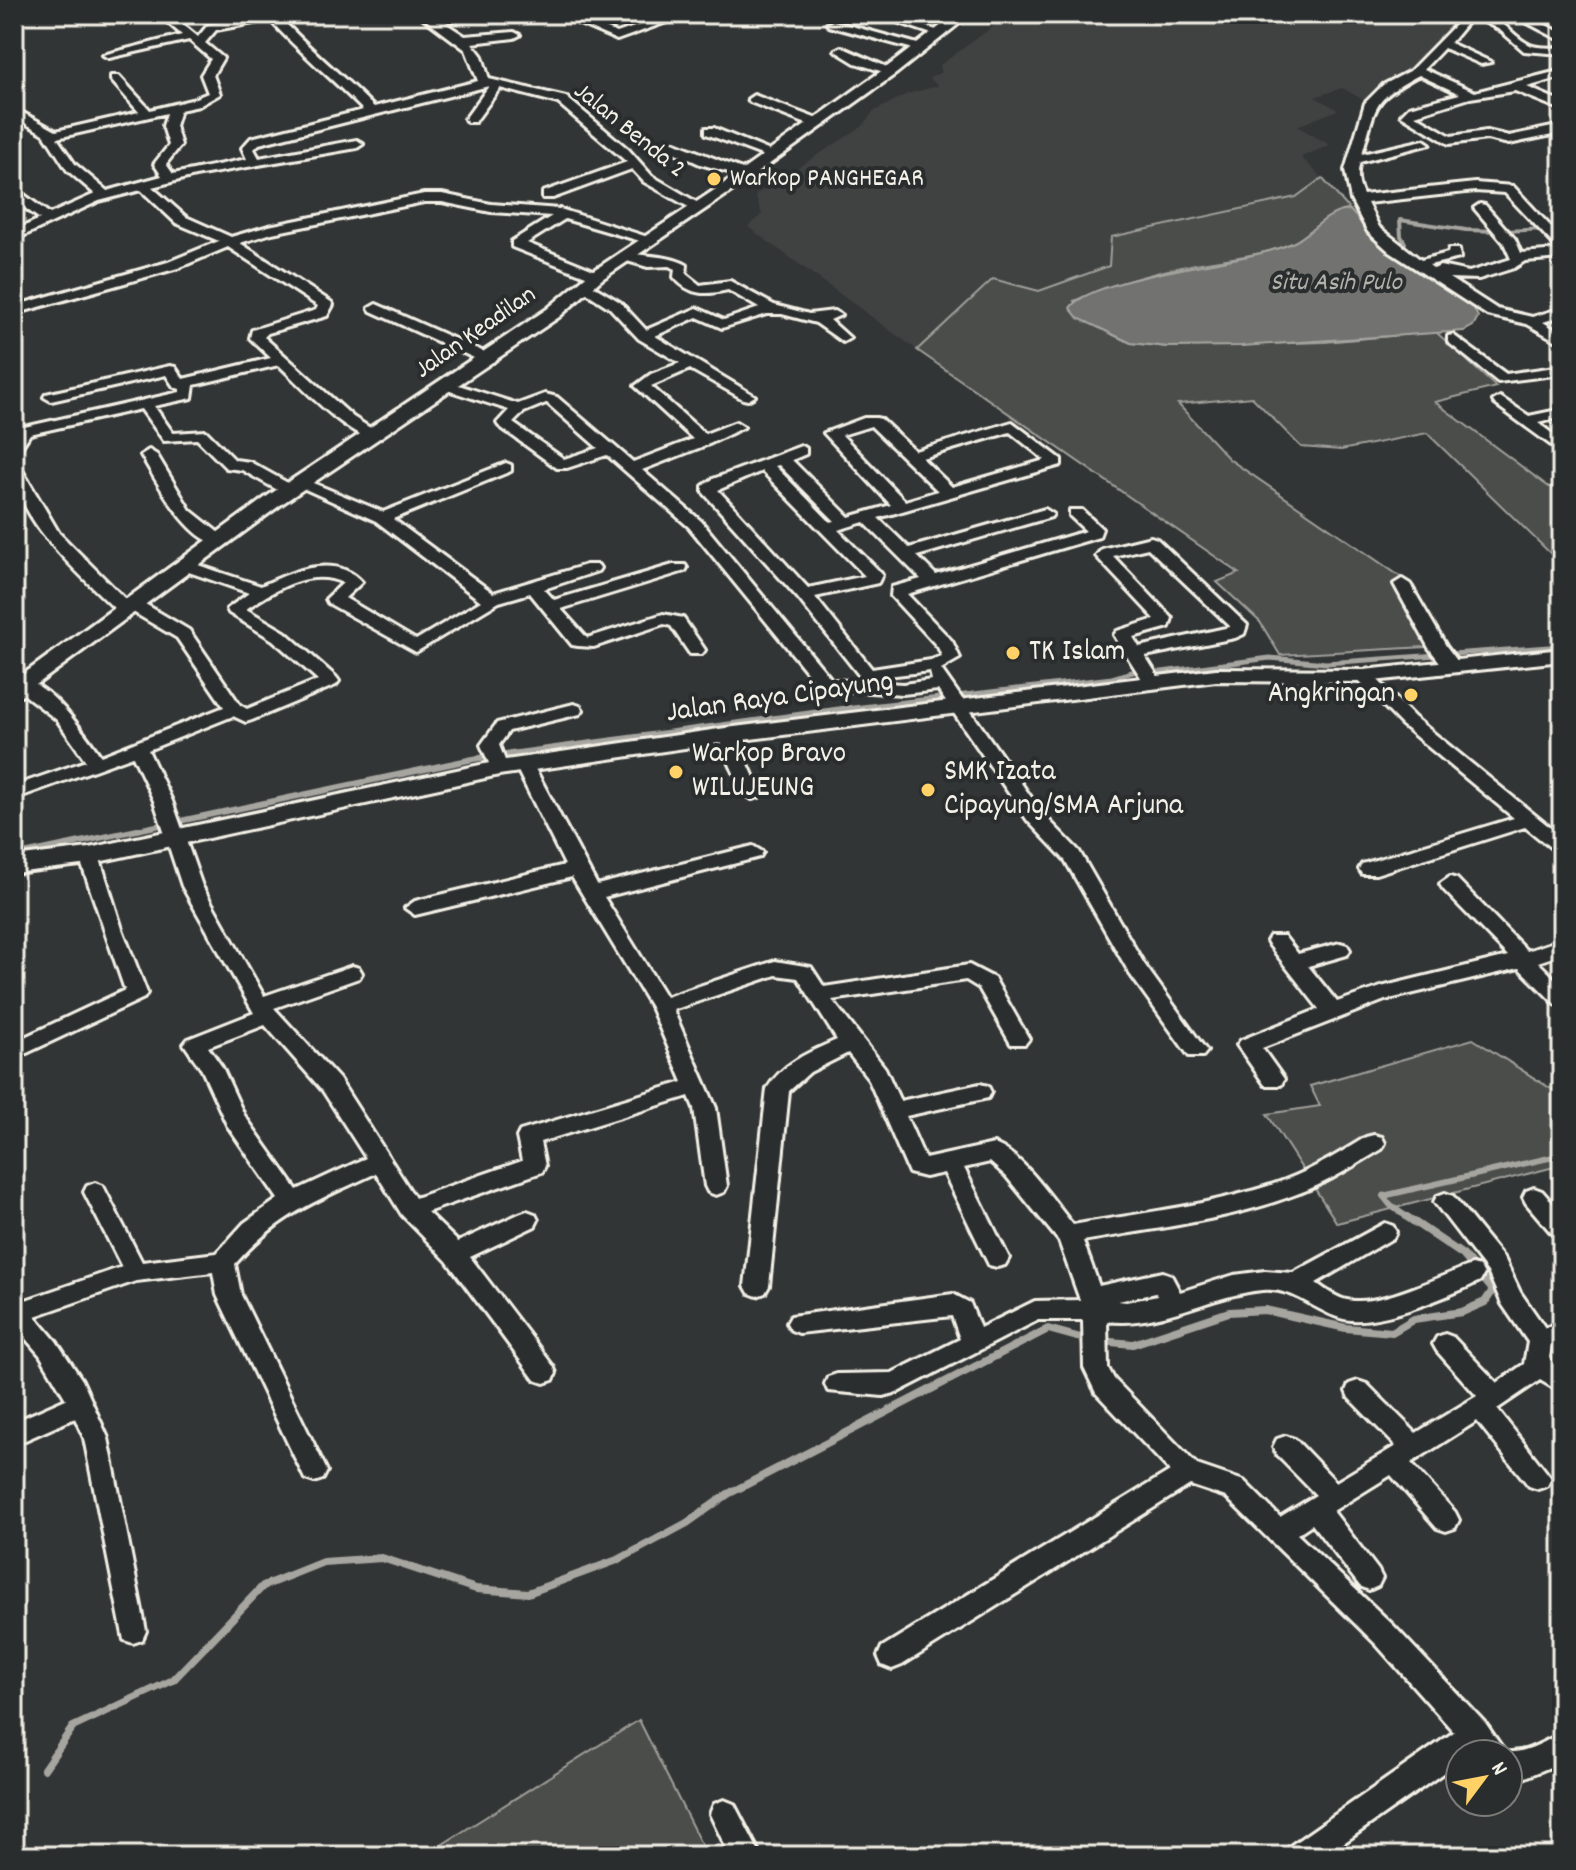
<svg xmlns="http://www.w3.org/2000/svg" width="1576" height="1870" font-family="Dekko,sans-serif">
<style>
.built{fill:#404242}
.green{fill:#4b4d4c;stroke:#a09f9a;stroke-width:2}
.water{fill:#727370;stroke:#a6a5a0;stroke-width:2}
.lines{fill:none;stroke-linecap:round;stroke-linejoin:round}
.stream-far3{stroke:#a6a5a0;stroke-width:4}
.stream-far2{stroke:#a6a5a0;stroke-width:5}
.stream-far1{stroke:#a6a5a0;stroke-width:6}
.stream{stroke:#a6a5a0;stroke-width:8}
.minor-casing{stroke:#f4f1e8;stroke-width:6}
.major-casing{stroke:#f4f1e8;stroke-width:6}
.minor{fill:#2a2d2e;fill-rule:evenodd}
.major{fill:#2a2d2e;fill-rule:evenodd}
.poi-dot{fill:#ffd166;stroke:#2a2d2e;stroke-width:3}
.labels{text-anchor:middle;dominant-baseline:central;stroke-width:8;stroke-linejoin:round;paint-order:stroke}
.far-street-label{font-size:26px;fill:#f4f1e8;stroke:#2a2d2e}
.far-poi-label{font-size:26px;fill:#f4f1e8;stroke:#2a2d2e;text-anchor:start}
.far-water-label{font-size:26px;font-style:italic;fill:#b3b2ac;stroke:#2a2d2e}
.poi-label{font-size:30px;fill:#f4f1e8;stroke:#2a2d2e;text-anchor:start}
.street-label{font-size:30px;fill:#f4f1e8;stroke:#2a2d2e}
</style>
<rect width="100%" height="100%" fill="#323535"/>
<filter id="ink" filterUnits="userSpaceOnUse"><feTurbulence type="fractalNoise" baseFrequency=".0125" numOctaves="2"/><feDisplacementMap in="SourceGraphic" scale="16" xChannelSelector="R" yChannelSelector="G"/><feConvolveMatrix kernelMatrix="1 2 1 2 8 2 1 2 1" color-interpolation-filters="sRGB"/></filter>
<g filter="url(#ink)">
<!-- built -->
<path class="built" d="M1010 14H1461L1467 19 1423 65 1420 78 1396 86 1371 104 1342 88 1315 97 1338 110 1297 126 1330 145 1301 157 1322 178 1296 197 1112 237 1110 266 1039 291 993 279 917 350 748 227 762 214 755 195 863 126 873 112 907 94 938 86 929 78 941 72 939 66Z"/>
<!-- green -->
<path class="green" d="M1322 178 1350 210C1328 212 1312 234 1292 243 1260 257 1225 258 1191 265 1152 273 1110 285 1074 301L1113 335 1131 343 1168 347 1324 342 1436 332 1496 387 1435 402 1549 487 1562 485V556L1555 558 1427 433 1341 450 1301 447 1252 397 1178 404 1229 459 1414 586 1444 646 1280 655 1260 622 1217 582 1239 573 917 350 993 279 1039 291 1109 266 1111 237 1296 197Z
M1473 1039 1553 1090 1562 1089V1165L1337 1223 1267 1114 1320 1106 1310 1086Z
M639 1720 707 1856H424Z"/>
<!-- water -->
<path class="water" d="M1350 210 1384 248 1474 308 1478 317 1473 326 1464 331 1242 346 1168 347 1131 343 1078 318 1070 308C1087 280 1222 263 1257 254 1270 251 1287 247 1298 240 1315 229 1328 211 1350 210Z"/>
<g class="lines">
<!-- stream-far3 -->
<path class="stream-far3" d="M1550 229 1562 228
M1506 231 1544 229
M1405 243 1401 236 1400 220 1466 230 1498 231"/>
<!-- stream-far2 -->
<path class="stream-far2" d="M836 710 1112 678 1136 671 1162 672 1270 658 1326 663 1562 646"/>
<!-- stream-far1 -->
<path class="stream-far1" d="M14 856 473 759 850 708
M1410 1219 1391 1206 1383 1196 1562 1155"/>
<!-- stream -->
<path class="stream" d="M1099 1341 1133 1344 1229 1312 1265 1310 1346 1328 1392 1332 1414 1319 1462 1312 1485 1302 1493 1290 1463 1255 1407 1217
M44 1769 73 1727 173 1680 263 1586 323 1562 382 1558 476 1589 528 1593 620 1559 687 1523 728 1494 1048 1329 1088 1340"/>
<!-- minor casing -->
<g class="minor-casing">
<path id="minor" d="M158 14H170L198 37 208 25 277 14C307 47 342 75 374 107L478 81 466 50 418 14H430L437 18 478 14 445 23 465 36 514 32 520 35 514 38 472 43 482 56 489 79 566 97 628 149 652 176 705 207 694 210 644 182 632 169 553 198H543V192L627 162 558 103 500 88 475 122H467L465 119 489 86 259 144 254 149 259 158 357 140 363 144 357 148 195 176 152 187 186 217 231 237 269 226 424 194H442L491 204 560 209 654 239 647 243 565 219 527 243 601 273V279L596 280 512 247V241L552 216 491 212 442 202H424L272 233 240 243 331 302 333 305 327 316 268 333 264 337 353 417 381 435 378 438C353 443 298 383 279 365L194 385 192 398 154 406 173 433 206 431 235 460 250 462 295 487V493H283L242 470 226 468 197 439 164 441 141 409 30 434 19 451 14 453V433L20 428 180 392V389L174 387 166 375 51 401 44 397 46 394 170 366 175 367 183 379 271 358 250 338 252 330 316 310 318 306 228 247 178 268 14 314V306L168 262 219 241 176 223 141 190 99 201 14 240V231L40 219 14 200V194H23L50 214 95 194 67 170 44 134 14 117V108L56 131 139 112 111 80V76H119L150 110 191 100 208 93 201 75 211 59 189 40 109 58 103 55 182 35ZM270 20C299 52 333 79 363 110L251 138 242 148 247 159 173 174 166 164 181 145 175 126 180 110 199 106 220 94 213 75 223 58 205 43 216 30ZM167 113 163 126 169 145 154 164 162 176 107 191 75 164 57 138Z
M591 14H606L591 22 617 33 643 24 623 14H637L653 21 673 14H689L617 40 575 22Z
M873 14H889L945 33 935 35Z
M1454 14H1465L1470 19 1450 43 1491 62 1481 64 1444 48 1424 69 1475 92 1562 70V77L1527 87 1562 102V110L1515 91 1470 98 1415 115 1451 136 1487 131 1509 136 1562 125V133L1509 144 1487 139 1449 144 1401 115 1409 107 1460 94 1419 75C1371 101 1377 104 1362 154L1424 140 1430 144 1360 162C1356 173 1358 185 1363 195L1475 183 1513 186 1562 239V258L1525 261 1514 268 1479 279 1449 278 1497 309 1532 317 1562 308V316L1543 322 1562 334V344L1527 324 1487 315 1390 252 1368 232 1351 200 1345 170 1365 103 1383 85 1410 71 1456 24 1458 19ZM1475 191 1505 193 1559 250 1521 253 1515 239 1485 205 1480 204 1474 208 1504 243 1511 259 1469 272 1440 266 1434 269 1429 265 1460 258 1459 249H1449L1448 253 1421 260 1379 227 1367 203Z
M1469 14C1505 14 1505 32 1530 45 1538 49 1553 47 1562 48V54L1524 51 1500 30Z
M1523 14 1562 33V41L1520 19 1518 17Z
M833 21 925 46 927 48 921 51 829 26 827 24Z
M841 47 896 71 890 74 855 63 837 52 835 50Z
M754 95 820 120 822 123 812 126 750 102 748 99Z
M706 128H714L777 154 767 157 706 134Z
M665 142H673L752 173 746 177 700 164 665 148Z
M625 252C646 257 669 255 687 265L686 274 700 285 730 281 774 305 809 314 834 311 841 315 830 320 850 338 843 342 816 323 782 314H767L722 328 697 317 655 336 755 396 748 400 743 399 690 369 651 386 705 434 736 422 744 427 709 444 642 470 701 521 832 680 903 684 932 680 930 671 862 679 798 598 703 492V486L713 479 801 446 806 448V454L792 460 849 517 891 505 824 433 864 418H876L881 419 915 451 1012 422 1061 459V465L878 518 909 548 1045 509 1053 514 1051 517 917 556 936 575 1086 531 1070 516V510H1082L1102 529 1099 537 907 594 952 641 960 658 941 669 1042 813 1079 851 1144 964 1203 1046 1207 1051 1203 1056H1189L1130 974 1065 860 1028 821 938 690 903 694 821 689 689 527 607 455 567 468H557L499 426 497 423 509 410 441 388 439 385 446 381 518 404 545 394 557 397 633 462 693 439 635 386 651 374 680 363 639 339 610 308 576 286 588 283 620 302 646 330 697 308 724 320 759 308 728 290C706 295 690 296 674 277L675 269 669 266 648 267 620 259V253ZM546 403H547L598 448 564 459 513 423 524 412ZM871 426 938 491 905 501 842 435ZM1010 432 1045 460 952 487 922 458ZM779 465 835 521 830 522 775 466ZM762 471 865 576 808 588 718 490ZM864 522 921 579 892 587 891 596 938 647 942 656 931 660 872 669 815 597 878 583 882 575 880 572 838 530Z
M376 304 493 356 495 359 493 362H483L371 311 369 308Z
M1453 335 1506 374 1562 366V374L1498 382 1448 342V336Z
M1500 397 1529 416 1562 409V417L1538 423 1562 441V453L1495 404 1493 401Z
M149 450 157 455 190 510 224 537V543C192 550 155 478 141 455Z
M506 463 511 465V471L393 519 493 593 586 565H598L600 568 598 571 544 589 554 600 673 565H685L687 568 685 571 561 609 587 638 663 614 683 618 705 650 702 654H690L671 626 664 624 594 647 578 646 572 645 530 593 499 602 416 652 328 603 326 599 343 583C310 567 273 591 246 609L285 632 336 677 339 681 336 685 252 720 246 722 233 716 148 750 172 801 202 886 264 996 352 966 359 968 362 973 359 978 274 1008 339 1079 415 1198 522 1161 517 1137 520 1131 683 1082 651 1007 572 877 415 915 405 908 415 901 565 865 515 765 524 759 533 765 597 885 753 846 763 852 760 857 604 897 666 997 775 961 811 967 824 987 969 965 994 978 1029 1039 1025 1044H1011L979 988 966 980 832 1000 885 1068 900 1101 980 1084 988 1086 991 1092 988 1098 906 1116 925 1159 994 1144C1023 1154 1054 1202 1073 1225 1140 1213 1222 1204 1285 1180 1314 1169 1340 1153 1366 1137L1374 1135 1382 1137 1385 1143 1382 1149C1353 1166 1326 1184 1294 1195 1229 1220 1151 1229 1083 1241L1099 1286 1163 1272 1171 1275 1180 1292 1234 1275 1265 1271 1293 1273 1385 1223 1393 1226 1396 1232 1393 1238 1316 1283C1324 1289 1334 1296 1343 1299 1377 1310 1440 1275 1472 1265L1480 1267 1484 1274 1480 1281C1449 1296 1374 1329 1340 1318 1312 1309 1293 1287 1262 1290 1210 1295 1159 1328 1107 1321L1108 1368 1114 1379 1197 1465 1244 1481 1280 1517 1316 1495 1277 1455 1273 1447 1277 1439 1286 1436 1295 1439 1336 1482 1396 1446 1349 1398 1346 1391 1349 1384 1358 1381 1367 1384 1416 1433 1477 1396 1437 1351 1433 1344 1437 1337 1445 1334 1453 1337 1497 1383 1524 1364 1528 1342 1502 1304 1488 1272 1434 1202 1437 1196 1445 1193 1453 1196 1505 1260 1520 1292 1545 1328 1562 1321V1341L1551 1346 1549 1358 1562 1369V1393L1540 1380 1497 1409 1551 1478 1547 1486 1538 1489 1529 1486 1477 1421 1411 1463 1455 1512 1459 1520 1455 1528 1446 1531 1437 1528 1391 1475 1333 1511 1378 1570 1382 1578 1378 1586 1369 1590 1360 1586 1312 1524 1297 1534 1394 1626 1486 1724 1505 1752C1527 1754 1542 1742 1562 1733V1762L1514 1782 1508 1779V1754H1460V1761L1325 1856H1285L1290 1846 1454 1732 1376 1644 1226 1497 1190 1485 902 1665 892 1669 882 1665 878 1656 882 1647 1170 1471 1096 1393 1084 1368 1083 1320H1038L898 1392 883 1396 828 1391 825 1384 828 1377 837 1374 892 1373 960 1339 952 1316 799 1333 791 1330 787 1323 791 1316 953 1294 970 1303 980 1328 1035 1301 1080 1300 1059 1241 1006 1176 990 1162 964 1168 1009 1258 1005 1265 997 1267 989 1265 944 1173 925 1177 909 1173 868 1078 848 1053 810 1072 789 1091 769 1286 765 1293 757 1296 749 1293 745 1286 767 1089C782 1063 811 1051 837 1040L798 978 776 975 673 1010 716 1108 727 1186 724 1192 716 1195 708 1192 705 1186 694 1108 689 1096 540 1142 545 1166 542 1172 427 1212 458 1242 519 1214 527 1211 535 1214 538 1220 535 1226 470 1257 553 1366 556 1373 553 1380 544 1383 535 1380 447 1261 402 1215 376 1173C316 1201 280 1213 235 1264L241 1295 327 1471 323 1479 314 1482 305 1479 217 1295 213 1272 136 1281 35 1316 56 1341 82 1380 108 1438 146 1631 142 1640 133 1643 124 1640 84 1438 75 1418 14 1445V1422L66 1399 40 1355 14 1325V1304L122 1267 84 1192 87 1186 95 1183 103 1186 142 1262 217 1253 244 1223 278 1199 227 1125 202 1070 184 1044 188 1039 254 1013 182 886 154 801 133 756 14 799V786L86 761 57 720 17 689 14 685 17 681C45 674 86 736 101 756L224 707 177 638 133 612 120 614C83 576 14 521 14 465L22 470 59 533 128 602 140 601 189 630 240 705 247 709 318 680 273 640 229 613 227 609 249 593 180 569 178 566 180 563H192L261 586C291 572 335 552 362 582L345 598 416 640 481 601 376 521 294 484 302 479 308 481 383 512ZM265 1025 323 1091 366 1158 297 1190 244 1115 222 1067 208 1047ZM1156 1293 1158 1296 1126 1302 1118 1301Z
M1151 537 1157 539 1247 625 1244 634 1235 638 1145 656 1162 683 1153 688 1147 687 1114 635 1117 631 1155 619 1096 556 1102 549ZM1148 548 1230 626V627L1139 647 1133 637 1169 627 1172 618 1113 556Z
M1402 579 1410 584 1446 646 1461 666 1458 670H1446L1429 648 1394 584Z
M1364 671 1370 672 1414 717 1562 837V853L1555 851 1525 827 1376 874H1362L1359 869 1362 864 1514 818 1402 725 1358 680 1355 676 1358 672Z
M574 704 580 706 583 710 580 714 509 731 499 745 508 768 499 774 493 772 481 745 497 723Z
M726 729 735 735 761 793 759 797 752 799 743 793 717 735Z
M89 850 99 856 122 929 147 993 144 998 14 1059V1042L125 990 79 856Z
M1450 877 1457 879 1527 951 1562 939V954L1538 962 1562 986V1006L1555 1004 1519 968 1385 1000 1262 1048 1284 1079 1281 1085H1265L1237 1045 1241 1040 1319 1009 1270 946 1267 941 1270 936H1284L1298 954 1340 943 1347 945 1350 950 1347 955 1308 966 1337 1002 1381 987 1508 956 1443 889 1440 884Z
M1534 1188 1542 1191 1562 1214V1239L1554 1236 1526 1203 1523 1197 1526 1191Z
M724 1800 734 1804 761 1856H730L710 1814 714 1804Z"/>
</g>
<!-- major casing -->
<g class="major-casing">
<path id="major" d="M956 14H971L897 73 726 195 602 279 559 317 283 503 21 696 14 697V681L269 495 547 309 590 273 716 189 887 67Z
M1562 649V661L1364 682 1216 681 726 742 499 775 89 864 14 873V857L89 848 499 761 726 728 1216 669 1364 670Z"/>
</g>
<!-- minor -->
<use href="#minor" class="minor"/>
<!-- major -->
<use href="#major" class="major"/>
</g>
</g>
<!-- markers -->
<g class="poi-dot">
<circle cx="714" cy="179" r="8"/>
<circle cx="1013" cy="653" r="8"/>
<circle cx="1411" cy="695" r="8"/>
<circle cx="676" cy="772" r="8"/>
<circle cx="928" cy="790" r="8"/>
</g>
<g class="labels">
<!-- far-street labels -->
<g class="far-street-label">
<text transform="translate(629 131) rotate(39)">Jalan Benda 2</text>
<text transform="translate(476 333) rotate(-35)">Jalan Keadilan</text>
</g>
<!-- far-poi labels -->
<g class="far-poi-label">
<text x="730" y="179">Warkop PANGHEGAR</text>
</g>
<!-- far-water labels -->
<g class="far-water-label">
<text x="1336" y="283">Situ Asih Pulo</text>
</g>
<!-- poi labels -->
<g class="poi-label">
<text x="1029" y="653">TK Islam</text>
<text x="1395" y="695" text-anchor="end">Angkringan</text>
<text x="692" y="755">Warkop Bravo<tspan x="692" dy="34">WILUJEUNG</tspan></text>
<text x="944" y="773">SMK Izata<tspan x="944" dy="34">Cipayung/SMA Arjuna</tspan></text>
</g>
<!-- street labels -->
<g class="street-label">
<text transform="translate(780 699) rotate(-8)">Jalan Raya Cipayung</text>
</g>
</g>
<!-- margin -->
<rect width="1576" height="1870" fill="none" stroke="#2a2d2e" stroke-width="48"/>
<rect x="24" y="24" width="1528" height="1822" fill="none" stroke="#f4f1e8" stroke-width="3" filter="url(#ink)"/>
<!-- north arrow -->
<g transform="translate(1484 1778) rotate(58)"><circle r="38" fill="#2a2d2e" stroke="#7b7b78" stroke-width="2"/>
<path d="M0-6L14 30L0 20L-14 30Z" fill="#ffd166"/>
<text y="-12" font-size="22" font-weight="bold" text-anchor="middle" fill="#f4f1e8">N</text>
</g>
</svg>
